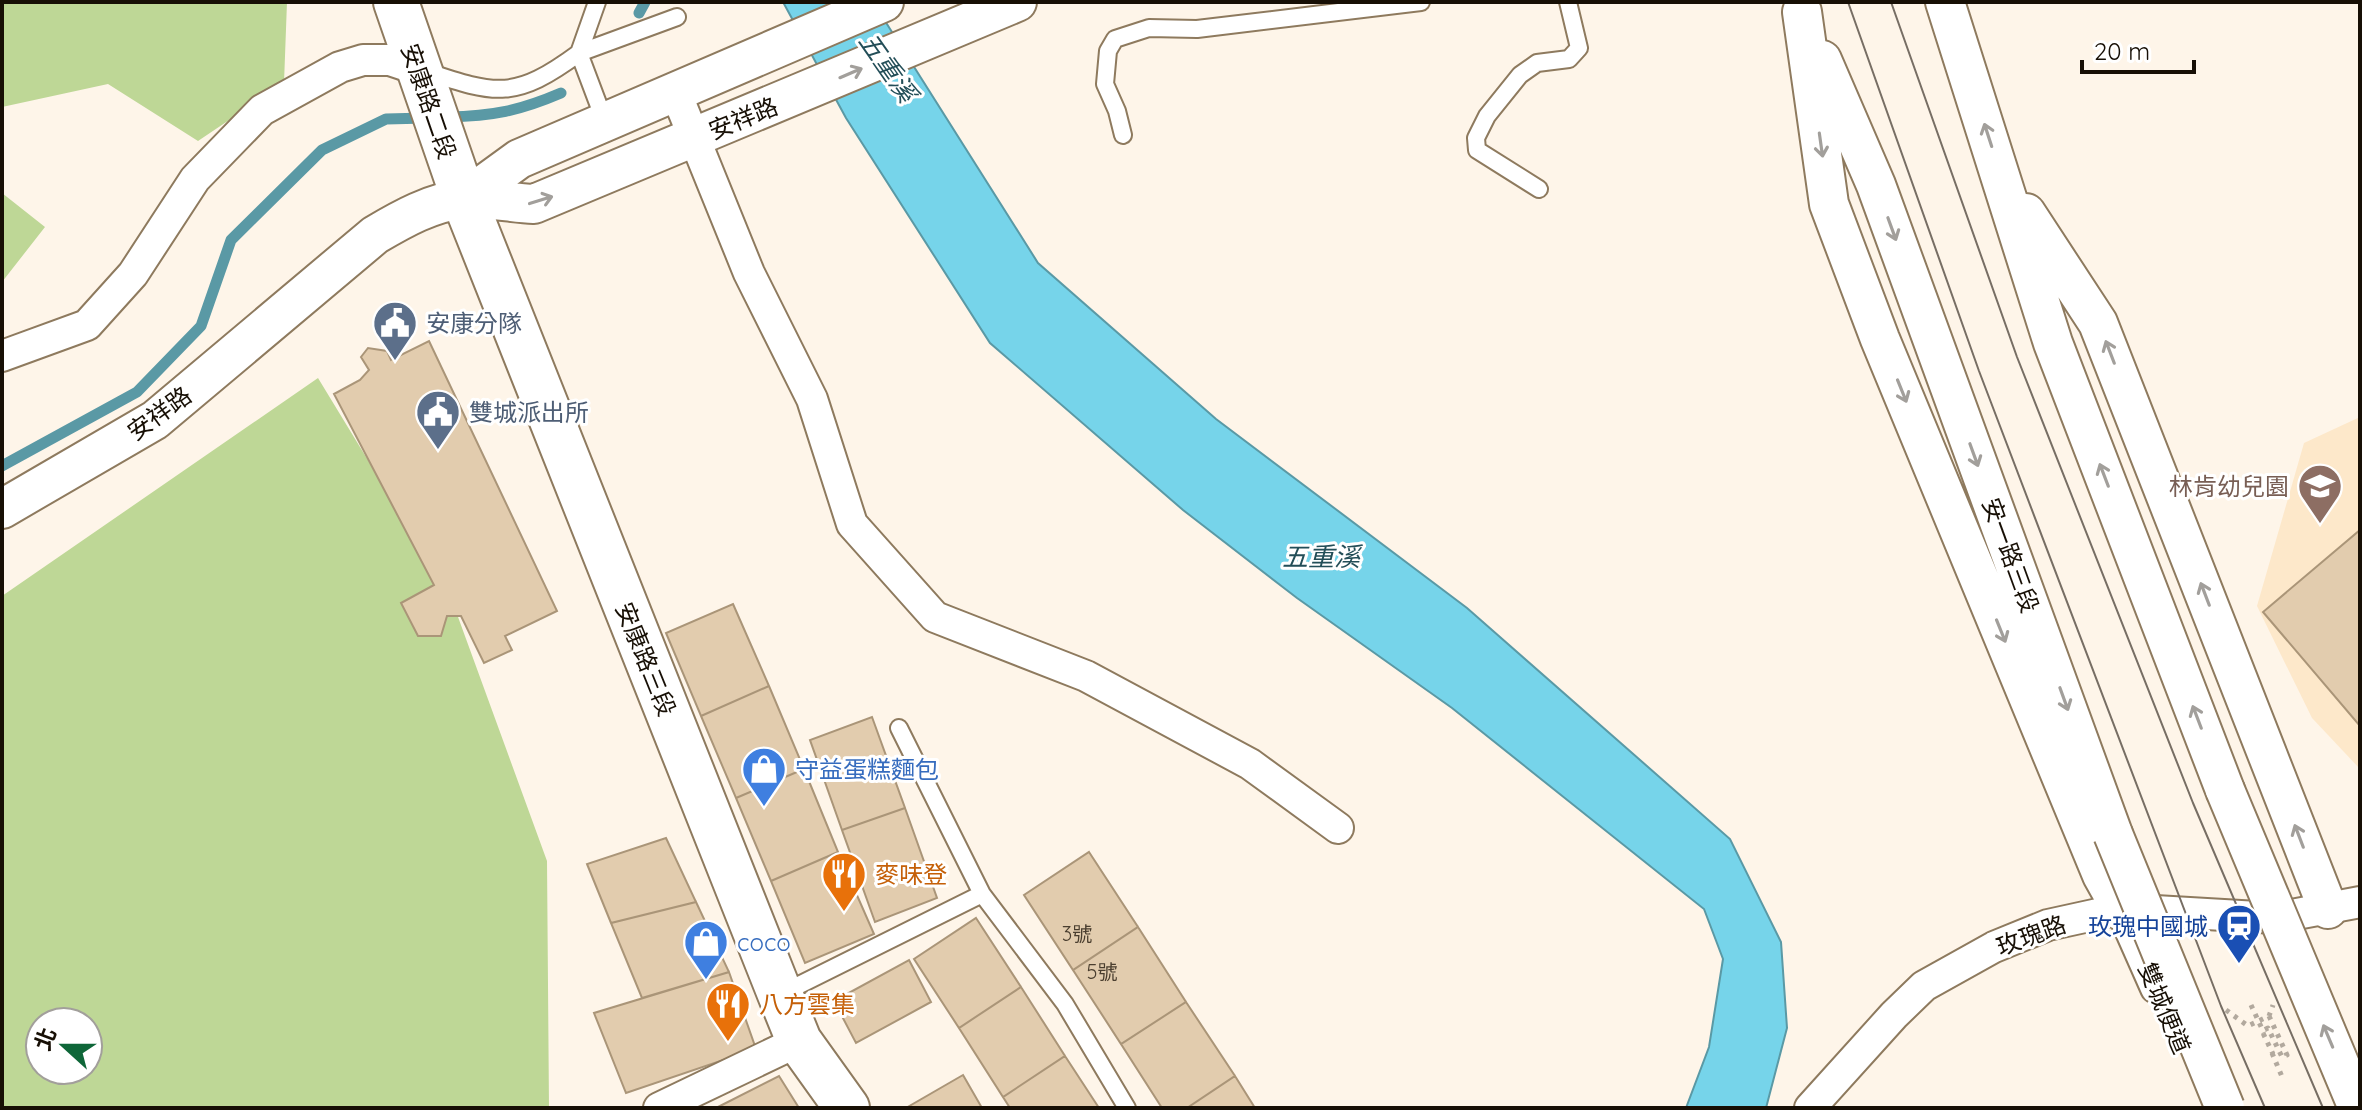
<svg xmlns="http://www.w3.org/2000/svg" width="2362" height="1110" font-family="Quicksand,'Noto Sans TC',sans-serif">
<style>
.built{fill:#fde8ca}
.green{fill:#bed796;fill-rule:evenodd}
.water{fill:#76d4ea;stroke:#5a99a5;stroke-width:2}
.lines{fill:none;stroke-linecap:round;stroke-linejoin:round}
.stream{stroke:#5a99a5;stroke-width:11}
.building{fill:#e2ccae;stroke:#aa9578;stroke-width:2}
.service-casing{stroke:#8e7a5e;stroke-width:20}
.minor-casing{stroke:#8e7a5e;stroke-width:34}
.tertiary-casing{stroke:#8e7a5e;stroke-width:42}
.secondary-casing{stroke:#8e7a5e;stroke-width:48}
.path{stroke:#b2a99e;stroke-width:5;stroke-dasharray:4 6;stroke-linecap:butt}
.service{stroke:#fff;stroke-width:16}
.minor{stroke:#fff;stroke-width:30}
.tertiary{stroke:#fff;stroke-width:38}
.secondary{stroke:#fff;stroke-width:44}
.tram{stroke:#776e64;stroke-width:2}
.tertiary-bridge-casing{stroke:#8e7a5e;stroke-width:42;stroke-linecap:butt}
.tertiary-bridge{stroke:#fff;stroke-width:38}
.oneway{stroke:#a29f9b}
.labels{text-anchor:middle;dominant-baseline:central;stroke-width:6;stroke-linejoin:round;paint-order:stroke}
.number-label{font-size:20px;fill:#4a3e2f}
.street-label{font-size:24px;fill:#170f05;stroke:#fff}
.service-label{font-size:24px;fill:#4e5e75;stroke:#fff;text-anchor:start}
.education-label{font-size:24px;fill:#785e54;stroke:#fff;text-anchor:end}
.shop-label{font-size:24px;fill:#366cbe;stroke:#fff;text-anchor:start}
.food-label{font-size:24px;fill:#c56008;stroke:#fff;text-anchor:start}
.transit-label{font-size:24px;fill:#164399;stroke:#fff;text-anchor:end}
.water-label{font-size:26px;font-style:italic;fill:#234e58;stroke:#fff}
</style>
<rect width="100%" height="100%" fill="#fef5e9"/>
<!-- built -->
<path class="built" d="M2360 417V769L2312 718 2257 606 2304 443Z"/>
<!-- green -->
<path class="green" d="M2 2H287L284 83 198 141 108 84 2 107Z
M2 193 45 227 2 282Z
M318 378 450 595 547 861 549 1108H2V596ZM40 1022H88V1070H40Z"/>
<!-- water -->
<path class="water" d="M783 2H873L1038 263 1216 419 1467 608 1730 839 1781 942 1787 1028 1766 1108H1686L1709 1047 1723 959 1704 909 1452 708 1297 598 1183 510 990 343 846 118Z"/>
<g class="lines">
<!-- stream -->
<path class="stream" d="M639 13 645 2
M447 117C493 116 519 111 561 93
M2 466 137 392 201 326 231 240 322 150 386 119 426 118"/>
</g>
<!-- building -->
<path class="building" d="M429 341 557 611 505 636 512 650 484 663 461 616H447L441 636H418L401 603 434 585 334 394 360 380 369 370 361 357 368 348 387 351 391 360Z
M2360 530V726L2263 612Z
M733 604 769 686 701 716 666 633Z
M769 686 804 769 736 798 701 716Z
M872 717 905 808 842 830 810 740Z
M804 769 838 852 771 881 736 798Z
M905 808 937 898 875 922 842 830Z
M666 838 696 902 611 923 587 864Z
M838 852 874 934 805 963 771 881Z
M1089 852 1138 927 1073 970 1024 895Z
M696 902 729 972 642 998 611 923Z
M976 918 1021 987 959 1028 914 959Z
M1138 927 1186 1002 1121 1044 1073 970Z
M909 960 931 1002 856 1043 834 1001Z
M729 972 756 1049 626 1093 594 1013Z
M1021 987 1065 1056 1003 1097 959 1028Z
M1186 1002 1235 1076 1187 1108H1162L1121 1044Z
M1065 1056 1099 1108H1010L1003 1097Z
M963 1075 982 1108H906Z
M779 1076 799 1108H716Z
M1235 1076 1255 1108H1187Z"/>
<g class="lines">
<!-- service casing -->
<g class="service-casing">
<path id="service" d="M579 53 677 17
M579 53 597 2
M425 71C497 95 515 100 579 53L605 122
M1123 135 1117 111 1105 84 1108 51 1115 39 1149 28 1197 29 1421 2
M1539 189 1477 150 1476 138 1487 116 1520 75 1537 63 1569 59 1579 48 1568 2
M899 728 982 894 1065 1004 1127 1108
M783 993 982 894"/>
</g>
<!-- minor casing -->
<g class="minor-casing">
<path id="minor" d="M676 93 749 273 812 399 852 524 935 617 1086 676 1250 764 1338 828
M2 356 87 325 133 274 195 179 262 110 340 67 363 60H390L417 69
M2121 909 2156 988
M659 1108 799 1041
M1810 1108 1894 1015 1924 986 1994 947 2048 925 2121 909 2275 918 2360 902"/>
</g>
<!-- tertiary casing -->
<g class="tertiary-casing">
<path id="tertiary" d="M1945 2 2053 343 2225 790
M1802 12 1829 204 1880 339 2102 875 2121 909
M1822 60 1876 185 2113 834
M464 199 519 159 884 2
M2026 213 2098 323 2328 909
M2 509 155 420 375 235C402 219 432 202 464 199 486 197 511 203 534 204L1017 2"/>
</g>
<!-- secondary casing -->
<g class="secondary-casing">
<path id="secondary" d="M396 2 464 199 780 994 799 1041 847 1108"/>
</g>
<!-- path -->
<path class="path" d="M2251 1005 2264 1033
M2226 1010 2248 1026 2269 1016 2273 1005
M2269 1016 2287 1055 2282 1057 2268 1028 2262 1031 2273 1054
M2272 1053 2283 1079"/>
<!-- service -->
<use href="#service" class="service"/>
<!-- minor -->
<use href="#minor" class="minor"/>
<!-- tertiary -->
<use href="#tertiary" class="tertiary"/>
<!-- secondary -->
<use href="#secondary" class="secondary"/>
<!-- tram -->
<path class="tram" d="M1848 2 1979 371 2221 1006 2265 1108
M1891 2 2017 357 2193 803 2323 1108"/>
<!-- tertiary-bridge casing -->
<g class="tertiary-bridge-casing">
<path id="tertiary-bridge" d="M2225 790 2358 1108
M2113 834 2225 1108"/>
</g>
<!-- tertiary-bridge -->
<use href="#tertiary-bridge" class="tertiary-bridge"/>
</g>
<!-- one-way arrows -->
<defs><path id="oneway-shaft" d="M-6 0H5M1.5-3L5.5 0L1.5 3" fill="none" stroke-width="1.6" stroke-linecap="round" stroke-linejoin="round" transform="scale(2)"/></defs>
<g class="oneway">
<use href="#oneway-shaft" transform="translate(851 73) rotate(-23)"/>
<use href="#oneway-shaft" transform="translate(1988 135) rotate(-108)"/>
<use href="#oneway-shaft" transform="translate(1821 145) rotate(82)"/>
<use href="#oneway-shaft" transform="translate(541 200) rotate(-17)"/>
<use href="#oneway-shaft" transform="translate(1892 229) rotate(70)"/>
<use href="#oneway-shaft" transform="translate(2110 352) rotate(-111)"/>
<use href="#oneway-shaft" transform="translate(1902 391) rotate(68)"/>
<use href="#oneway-shaft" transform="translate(1974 455) rotate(70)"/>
<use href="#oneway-shaft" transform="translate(2104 475) rotate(-111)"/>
<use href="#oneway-shaft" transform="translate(2205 594) rotate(-111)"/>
<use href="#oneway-shaft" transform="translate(2001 631) rotate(68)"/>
<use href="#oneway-shaft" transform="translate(2064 699) rotate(70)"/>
<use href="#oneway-shaft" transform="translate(2197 717) rotate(-111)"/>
<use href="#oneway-shaft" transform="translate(2299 836) rotate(-111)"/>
<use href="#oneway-shaft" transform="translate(2328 1036) rotate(-113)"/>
</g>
<!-- icons -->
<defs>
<g id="civic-pin" transform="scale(2.3)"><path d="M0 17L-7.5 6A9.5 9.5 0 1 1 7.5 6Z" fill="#5c6f8a" stroke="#fff"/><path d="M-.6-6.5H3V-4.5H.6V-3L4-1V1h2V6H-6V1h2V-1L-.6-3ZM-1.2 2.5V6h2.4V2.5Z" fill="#fff"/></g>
<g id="school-pin" transform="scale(2.3)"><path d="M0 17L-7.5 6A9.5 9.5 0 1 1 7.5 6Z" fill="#8d6e63" stroke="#fff"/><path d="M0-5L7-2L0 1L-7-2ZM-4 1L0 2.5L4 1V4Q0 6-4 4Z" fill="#fff"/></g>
<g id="shop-pin" transform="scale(2.3)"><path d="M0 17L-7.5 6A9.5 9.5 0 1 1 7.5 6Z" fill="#3f7fe0" stroke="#fff"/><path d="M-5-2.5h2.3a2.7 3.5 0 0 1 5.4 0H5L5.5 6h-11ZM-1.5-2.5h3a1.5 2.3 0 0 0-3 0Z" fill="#fff"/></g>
<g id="restaurant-pin" transform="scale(2.3)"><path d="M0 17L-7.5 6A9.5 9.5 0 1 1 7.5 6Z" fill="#e8710a" stroke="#fff"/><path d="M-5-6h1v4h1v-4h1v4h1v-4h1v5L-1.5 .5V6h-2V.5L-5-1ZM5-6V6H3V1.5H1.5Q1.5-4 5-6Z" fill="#fff"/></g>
<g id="station-pin" transform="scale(2.3)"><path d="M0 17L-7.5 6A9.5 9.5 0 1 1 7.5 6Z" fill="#1a4fb4" stroke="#fff"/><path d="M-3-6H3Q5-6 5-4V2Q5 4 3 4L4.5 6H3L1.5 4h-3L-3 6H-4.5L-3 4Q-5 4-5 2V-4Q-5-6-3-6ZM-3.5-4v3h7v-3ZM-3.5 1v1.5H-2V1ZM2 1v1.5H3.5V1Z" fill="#fff"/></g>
</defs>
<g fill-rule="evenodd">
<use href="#civic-pin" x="395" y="323"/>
<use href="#civic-pin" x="438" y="412"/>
<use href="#school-pin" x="2320" y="486"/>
<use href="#shop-pin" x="764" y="769"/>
<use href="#restaurant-pin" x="844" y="874"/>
<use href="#station-pin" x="2239" y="926"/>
<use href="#shop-pin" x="706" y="942"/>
<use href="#restaurant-pin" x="728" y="1004"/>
</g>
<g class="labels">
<!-- number labels -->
<g class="number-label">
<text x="1077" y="933">3號</text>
<text x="1102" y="971">5號</text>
</g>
<!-- street labels -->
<g class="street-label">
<text transform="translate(429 101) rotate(71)">安康路二段</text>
<text transform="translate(743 118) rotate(-22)">安祥路</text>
<text transform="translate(159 413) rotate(-36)">安祥路</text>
<text transform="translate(2011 555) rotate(70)">安一路三段</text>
<text transform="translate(646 659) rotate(68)">安康路三段</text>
<text transform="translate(2031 935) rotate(-20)">玫瑰路</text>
<text transform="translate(2165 1008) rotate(67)">雙城便道</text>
</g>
<!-- service labels -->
<g class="service-label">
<text x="426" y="323">安康分隊</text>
<text x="469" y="412">雙城派出所</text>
</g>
<!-- education labels -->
<g class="education-label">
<text x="2289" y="486">林肯幼兒園</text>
</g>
<!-- shop labels -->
<g class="shop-label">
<text x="795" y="769">守益蛋糕麵包</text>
<text x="737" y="942">coco</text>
</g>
<!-- food labels -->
<g class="food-label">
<text x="875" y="874">麥味登</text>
<text x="759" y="1004">八方雲集</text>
</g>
<!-- transit labels -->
<g class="transit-label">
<text x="2208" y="926">玫瑰中國城</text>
</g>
<!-- water labels -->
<g class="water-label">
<text transform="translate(888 67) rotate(55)">五重溪</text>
<text x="1321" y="556">五重溪</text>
</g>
</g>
<!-- border -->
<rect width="2362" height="1110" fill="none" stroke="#170f05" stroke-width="8"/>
<!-- north arrow -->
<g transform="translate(64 1046) rotate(291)"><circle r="38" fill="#ffffff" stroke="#a29f9b" stroke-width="2"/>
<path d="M0-6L14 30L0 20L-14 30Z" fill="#0e6638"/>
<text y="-12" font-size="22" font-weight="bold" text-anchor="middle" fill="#170f05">北</text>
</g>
<!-- scale -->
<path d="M2082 60v12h112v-12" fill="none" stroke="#170f05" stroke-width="4"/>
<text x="2094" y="60" font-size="24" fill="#170f05" stroke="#ffffff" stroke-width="6" paint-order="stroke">20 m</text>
</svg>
